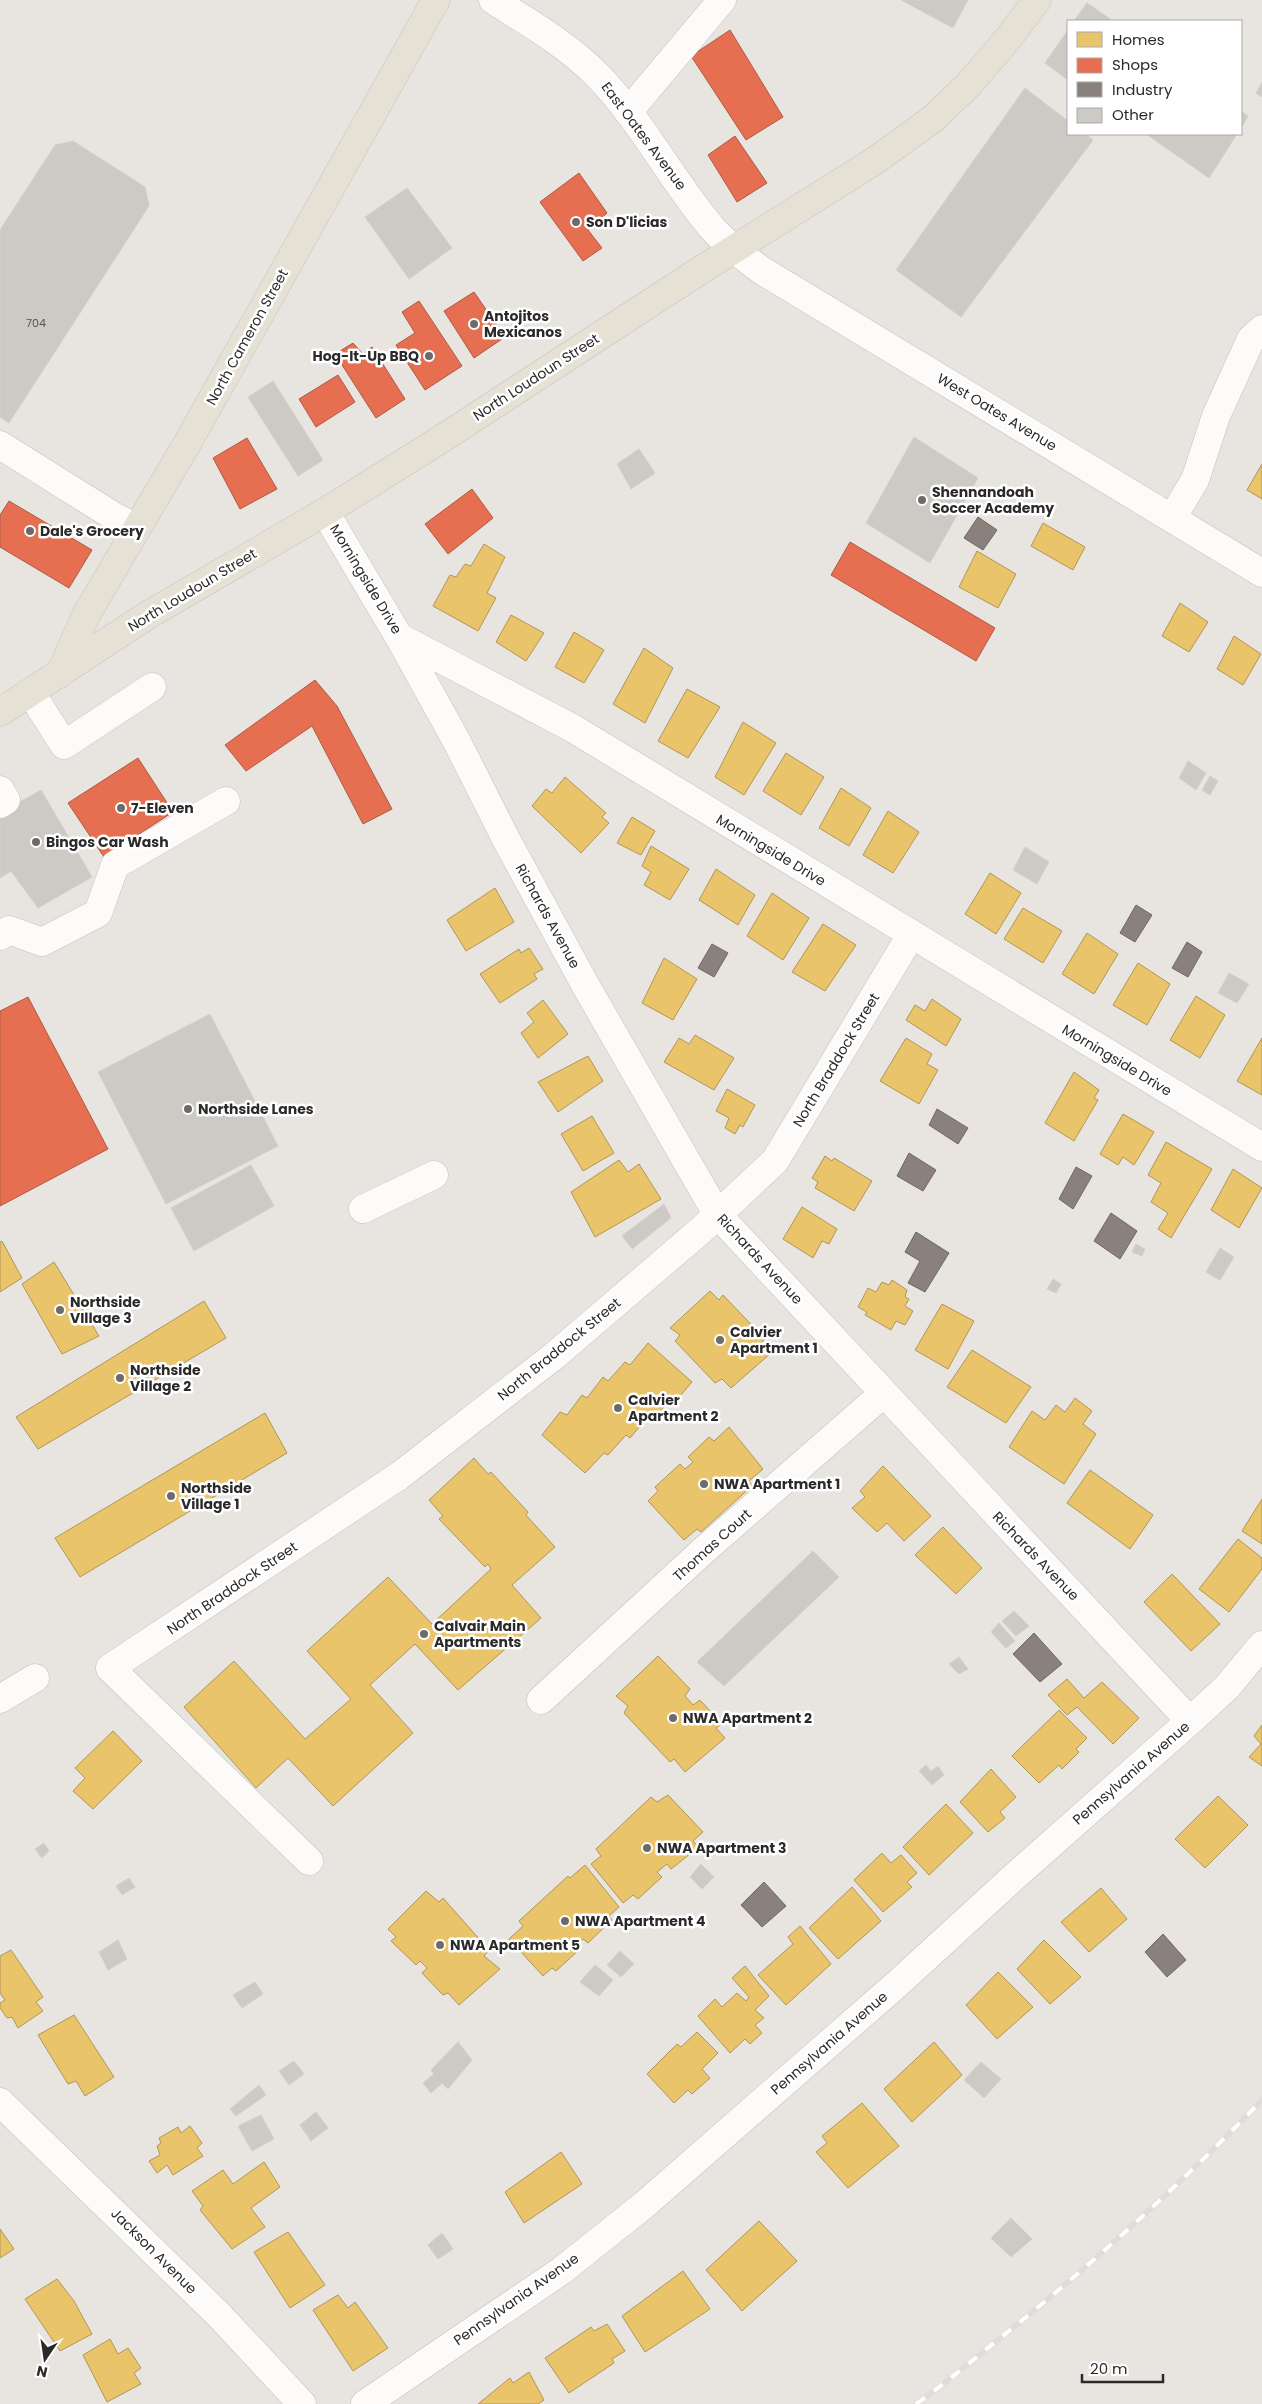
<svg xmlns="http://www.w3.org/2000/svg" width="1262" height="2404" font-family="Poppins,sans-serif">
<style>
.homes{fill:#e9c46a;stroke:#b09657}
.shops{fill:#e76f51;stroke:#ae5a45}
.industry{fill:#8a817c;stroke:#6d6763}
.building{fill:#cdcac6;stroke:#d3d0cc}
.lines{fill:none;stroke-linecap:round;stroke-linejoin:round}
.minor-casing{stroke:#c2c0c1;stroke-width:29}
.major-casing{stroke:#c4c3c1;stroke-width:29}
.minor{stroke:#fcfbfa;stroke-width:28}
.major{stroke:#e5e1d4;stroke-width:28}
.rail-casing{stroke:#deddde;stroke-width:5.5}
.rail{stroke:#fff;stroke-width:4;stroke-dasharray:11;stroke-linecap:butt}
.poi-dot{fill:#6c6b6a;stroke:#fff;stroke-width:2}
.labels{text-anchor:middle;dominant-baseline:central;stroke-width:5;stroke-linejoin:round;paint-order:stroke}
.number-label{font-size:11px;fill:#545453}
.street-label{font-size:14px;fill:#2a2a2a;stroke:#fff}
.poi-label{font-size:14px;font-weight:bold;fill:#2a2a2a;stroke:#fff;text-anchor:start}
</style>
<rect width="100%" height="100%" fill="#e8e4e0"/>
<!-- homes -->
<path class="homes" d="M1262 464V499L1247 490Z
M1043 523 1085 547 1073 570 1031 546Z
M484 544 505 557 487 593 496 598 478 631 433 606 450 575 456 577 465 564 471 566Z
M977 551 1016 574 998 608 959 587Z
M1180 603 1208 622 1189 652 1162 636Z
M511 615 544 633 526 661 496 642Z
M574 632 604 650 584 683 555 667Z
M1234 636 1261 654 1243 685 1217 669Z
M644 648 673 668 645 723 613 704Z
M687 689 720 707 688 758 658 741Z
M743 722 776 743 744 795 715 777Z
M786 753 824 777 801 815 763 791Z
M565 777 606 813 602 817 609 823 581 853 532 806 546 789 552 793Z
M841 788 871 808 849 846 819 828Z
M888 811 919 832 893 873 863 855Z
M632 817 655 831 641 855 617 843Z
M651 846 689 869 670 900 644 885 651 872 642 866Z
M716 869 755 895 738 925 699 900Z
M990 873 1021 893 996 934 965 914Z
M495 888 514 922 466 951 447 920Z
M772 893 809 918 783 960 747 936Z
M1023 908 1062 931 1043 963 1004 939Z
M823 924 856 945 825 991 792 972Z
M1087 933 1118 954 1094 994 1062 974Z
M529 948 543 969 534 974 537 979 500 1003 480 974 519 949 521 953Z
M664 958 697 979 673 1020 642 1003Z
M1138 963 1170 984 1147 1025 1113 1005Z
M1196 996 1225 1015 1200 1058 1170 1040Z
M932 999 961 1019 946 1046 906 1020 915 1005 925 1011Z
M543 1000 568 1034 538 1058 521 1033 534 1022 527 1013Z
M695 1035 734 1058 714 1090 664 1062 679 1038 689 1044Z
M906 1038 932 1054 927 1064 938 1070 919 1104 880 1081Z
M1262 1038V1095L1237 1081Z
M588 1056 603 1081 558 1112 538 1082Z
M1074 1072 1099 1090 1094 1098 1098 1100 1074 1141 1045 1123Z
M727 1089 755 1105 743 1127 740 1125 735 1134 725 1128 729 1118 716 1111Z
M1123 1114 1154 1132 1134 1165 1123 1157 1118 1165 1100 1154Z
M592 1116 614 1153 583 1171 561 1134Z
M1166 1142 1212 1169 1171 1238 1158 1229 1168 1213 1151 1202 1161 1183 1148 1175Z
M825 1156 832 1161 834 1158 872 1181 854 1211 815 1188 818 1182 812 1178Z
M619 1160 628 1172 639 1164 661 1199 595 1237 571 1192Z
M1233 1169 1262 1188 1239 1228 1211 1210Z
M802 1207 837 1229 829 1244 822 1241 813 1258 783 1239Z
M2 1241 22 1278 0 1292V1242Z
M54 1262 99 1336 62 1354 22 1284Z
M892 1280 907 1290 905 1297 909 1299 905 1306 913 1311 905 1325 896 1321 891 1330 865 1315 867 1312 858 1307 868 1288 876 1292 882 1282 889 1285Z
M710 1291 719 1300 723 1295 765 1339 761 1343 770 1354 731 1388 722 1379 715 1383 675 1341 680 1335 670 1328Z
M204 1301 226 1338 38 1449 16 1417Z
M942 1304 974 1321 948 1369 915 1350Z
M648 1343 692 1382 673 1404 669 1401 652 1421 647 1418 630 1438 626 1435 608 1455 604 1453 585 1473 542 1435 560 1412 567 1415 582 1395 587 1398 603 1377 608 1381 625 1362 630 1365Z
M972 1350 1031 1387 1006 1423 947 1387Z
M1075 1398 1092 1411 1083 1424 1096 1434 1064 1484 1009 1447 1032 1411 1045 1420 1056 1405 1065 1412Z
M265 1413 287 1453 80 1577 55 1538Z
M729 1427 763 1469 749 1481 752 1486 701 1532 697 1529 684 1540 648 1501 658 1491 655 1487 680 1464 685 1469 693 1462 688 1457 709 1437 714 1441Z
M474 1458 488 1474 491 1472 528 1512 526 1515 555 1547 512 1585 541 1618 458 1690 415 1644 370 1685 413 1733 333 1806 288 1758 256 1788 184 1707 234 1661 305 1739 351 1699 307 1651 388 1577 432 1624 491 1569 488 1564 485 1567 439 1519 443 1516 429 1500Z
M883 1466 931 1516 904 1541 887 1523 877 1532 852 1508 865 1497 860 1491Z
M1090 1470 1153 1515 1130 1549 1067 1503Z
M1262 1499V1544L1242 1531Z
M943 1527 982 1568 956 1594 915 1555Z
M1238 1539 1262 1558V1569L1229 1612 1199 1589Z
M1172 1574 1220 1624 1191 1651 1144 1602Z
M658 1656 690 1689 685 1696 693 1705 700 1700 722 1724 716 1728 725 1738 685 1772 674 1759 670 1762 624 1713 628 1706 616 1696Z
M1067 1679 1084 1698 1102 1682 1139 1718 1113 1744 1077 1707 1067 1715 1048 1695Z
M1059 1710 1087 1738 1076 1749 1079 1752 1062 1769 1059 1765 1039 1783 1012 1756Z
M1262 1725V1766L1249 1757 1261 1744 1254 1736Z
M113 1731 142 1761 93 1809 73 1791 85 1778 75 1768Z
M991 1769 1016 1797 1000 1812 1005 1818 988 1832 960 1802Z
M668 1795 703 1832 693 1841 699 1847 671 1869 667 1864 657 1872 662 1877 638 1899 633 1895 623 1903 591 1864 601 1856 596 1849 651 1797 657 1802Z
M1218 1796 1248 1825 1205 1868 1175 1839Z
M946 1804 973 1833 929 1875 903 1847Z
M882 1853 891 1863 901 1855 917 1873 907 1882 912 1887 883 1912 854 1880Z
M585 1865 619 1907 609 1916 612 1920 588 1943 583 1939 577 1945 580 1949 556 1971 552 1968 543 1976 509 1939 523 1926 519 1921 568 1876 570 1878Z
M852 1887 881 1921 838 1959 809 1928Z
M1101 1888 1127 1919 1089 1952 1061 1922Z
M426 1891 439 1902 443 1898 489 1950 484 1956 500 1969 459 2005 448 1993 443 1995 422 1973 427 1968 420 1961 416 1965 391 1941 396 1937 388 1929Z
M800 1926 831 1964 786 2005 758 1975 793 1944 788 1937Z
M1044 1940 1081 1977 1050 2004 1017 1969Z
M11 1950 43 1997 36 2002 43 2011 18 2028 12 2017 7 2018 0 2008V2003L5 2000 0 1993V1956Z
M745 1966 769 1996 755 2010 764 2018 755 2025 762 2033 750 2044 745 2039 730 2053 698 2016 715 1999 722 2007 737 1993 746 2001 749 1997 732 1978Z
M998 1972 1033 2007 997 2039 966 2005Z
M74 2015 114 2077 85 2096 76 2081 68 2084 38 2035Z
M697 2032 718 2053 702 2069 710 2078 692 2094 688 2090 674 2103 647 2074 677 2044 681 2047Z
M934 2042 962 2075 912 2122 884 2089Z
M862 2103 899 2146 848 2188 816 2152 827 2143 822 2136Z
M190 2126 202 2143 197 2148 203 2156 173 2175 167 2165 157 2173 149 2161 160 2155 157 2146 161 2143 159 2138 178 2127 181 2133Z
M561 2152 582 2184 524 2223 505 2192Z
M264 2162 280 2187 251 2208 265 2227 232 2249 200 2210 203 2206 192 2191 223 2170 233 2184Z
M759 2221 797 2261 742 2311 706 2270Z
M0 2229 14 2249 0 2258Z
M288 2232 325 2285 290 2308 254 2252Z
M683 2271 710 2309 645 2352 622 2316Z
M57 2279 74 2301 92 2334 60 2351 25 2299Z
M338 2295 348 2308 355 2302 388 2348 353 2371 313 2310Z
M607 2324 625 2351 612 2359 614 2363 569 2393 545 2358 591 2327 594 2331Z
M110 2339 118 2354 128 2348 141 2368 134 2373 141 2384 107 2402 83 2355Z
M529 2372 544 2400 538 2404H478L510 2378 513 2383Z"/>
<!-- shops -->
<path class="shops" d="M730 30 783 117 746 140 691 56Z
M735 136 767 183 737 202 708 155Z
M579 173 607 213 588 230 602 248 583 261 540 202Z
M474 292 505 337 474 358 444 311Z
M419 301 462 366 425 390 396 345 415 333 402 312Z
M353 343 363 354 372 347 405 399 376 418 335 354Z
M338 375 355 402 316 427 299 399Z
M247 438 277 489 240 509 213 458Z
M472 489 493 518 448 554 425 524Z
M9 501 92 550 69 588 0 547V515Z
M850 542 995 628 976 661 831 575Z
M315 680 337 706 392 809 363 824 312 726 246 771 225 745Z
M138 758 173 812 104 857 68 803Z
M28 997 108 1149 0 1206V1011Z"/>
<!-- industry -->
<path class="industry" d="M978 517 997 530 983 550 964 538Z
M1136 905 1152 915 1135 942 1120 933Z
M1187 942 1202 952 1188 977 1172 968Z
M712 944 728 953 714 977 698 968Z
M937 1109 968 1128 958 1144 929 1125Z
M909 1153 936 1170 923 1191 897 1176Z
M1076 1167 1092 1176 1073 1209 1059 1199Z
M1111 1213 1137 1231 1120 1259 1094 1241Z
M916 1232 949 1253 925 1292 908 1283 920 1261 905 1252Z
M1034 1633 1062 1664 1040 1682 1013 1654Z
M764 1882 786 1906 762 1927 741 1905Z
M1163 1934 1186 1960 1167 1977 1145 1952Z"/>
<!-- building -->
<path class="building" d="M901 0H968L953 28Z
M1087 3 1113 21H1074Z
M1068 30V80L1045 63Z
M1262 82V97L1256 93Z
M1025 88 1068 121V134H1085L1093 140 961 317 896 270Z
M1241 111 1248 116 1241 128Z
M1146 134H1237L1209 178Z
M73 141 145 187 149 206 9 423 0 417V230L55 145Z
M407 188 452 248 409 279 365 217Z
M273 381 323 460 298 476 248 397Z
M914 437 978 478 930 563 866 523Z
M639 449 655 473 631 489 617 464Z
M1188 761 1206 773 1196 790 1179 778Z
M1210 776 1218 781 1210 795 1202 790Z
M41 790 92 877 38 908 11 871 0 878V813Z
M1025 847 1049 862 1037 884 1013 870Z
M1229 973 1249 984 1237 1003 1218 993Z
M210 1014 278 1146 166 1204 98 1072Z
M251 1165 274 1206 194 1251 171 1208Z
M664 1204 671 1218 632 1249 622 1236Z
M1136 1244 1145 1249 1142 1256 1132 1252Z
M1220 1248 1234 1257 1220 1280 1206 1272Z
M1053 1279 1061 1284 1056 1293 1047 1289Z
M813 1551 839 1577 724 1686 697 1662Z
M1014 1611 1029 1626 1016 1636 1002 1621Z
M999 1623 1015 1641 1006 1648 991 1632Z
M959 1657 968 1669 959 1674 949 1664Z
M926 1765 931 1771 938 1766 944 1775 932 1785 919 1771Z
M44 1843 49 1851 42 1858 35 1849Z
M701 1864 714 1877 702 1889 690 1877Z
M129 1878 135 1887 122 1895 116 1886Z
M118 1940 127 1959 108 1970 99 1952Z
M620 1951 634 1964 621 1977 607 1965Z
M595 1965 613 1980 599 1996 580 1982Z
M255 1982 263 1994 242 2008 233 1995Z
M458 2042 472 2060 448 2089 442 2083 431 2093 423 2083 434 2074 431 2070Z
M294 2061 304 2074 289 2085 279 2071Z
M981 2062 1001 2079 984 2098 964 2080Z
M259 2085 266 2095 236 2116 230 2109Z
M316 2112 328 2128 311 2141 300 2125Z
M261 2115 274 2139 252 2151 238 2126Z
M1011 2218 1032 2239 1011 2257 991 2238Z
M442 2233 453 2249 438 2259 428 2245Z"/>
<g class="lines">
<!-- minor casing -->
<g class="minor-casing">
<path id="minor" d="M493 0C529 23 568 45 598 76 642 121 671 180 712 228 726 244 744 257 761 270L1262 573
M628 112 722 0
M0 445 115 517 137 528
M325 512 399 637 574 729 1262 1147
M1172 518 1195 480 1216 416 1251 339 1262 329
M399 637 456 740 507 841 587 988 717 1214 1190 1721
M31 693 64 745 152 687
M0 790 6 800 0 804
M0 936 9 930 42 942 98 913 115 865 226 801
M363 1209 434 1175
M0 1699 35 1678
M541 1700 703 1551 884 1393
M309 1861 110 1668 399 1476 554 1356 700 1231 775 1161 911 935
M0 2102 219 2315 302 2404
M365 2404 561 2271 644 2205 897 1984 1015 1876 1190 1721 1227 1687 1262 1645"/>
</g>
<!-- major casing -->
<g class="major-casing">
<path id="major" d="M60 674 86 615 188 442 436 0
M0 712 148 615 325 512 443 438 704 268 873 162 934 118 969 84 1007 40 1037 0"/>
</g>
<!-- minor -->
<use href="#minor" class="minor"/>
<!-- major -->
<use href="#major" class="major"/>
<!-- rail casing -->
<g class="rail-casing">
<path id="rail" d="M916 2404C950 2380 981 2353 1014 2327 1101 2256 1184 2181 1262 2100"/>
</g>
<!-- rail -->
<use href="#rail" class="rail"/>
</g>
<!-- markers -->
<g class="poi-dot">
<circle cx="576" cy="222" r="5"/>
<circle cx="474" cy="324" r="5"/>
<circle cx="429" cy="356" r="5"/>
<circle cx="922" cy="500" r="5"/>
<circle cx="30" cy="531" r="5"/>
<circle cx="121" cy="808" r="5"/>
<circle cx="36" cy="842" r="5"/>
<circle cx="188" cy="1109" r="5"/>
<circle cx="60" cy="1310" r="5"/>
<circle cx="720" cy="1340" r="5"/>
<circle cx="120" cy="1378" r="5"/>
<circle cx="618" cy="1408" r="5"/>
<circle cx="704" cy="1484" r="5"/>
<circle cx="171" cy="1496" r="5"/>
<circle cx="424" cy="1634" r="5"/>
<circle cx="673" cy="1718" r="5"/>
<circle cx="647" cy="1848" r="5"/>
<circle cx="565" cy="1921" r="5"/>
<circle cx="440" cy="1945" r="5"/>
</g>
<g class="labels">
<!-- number labels -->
<g class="number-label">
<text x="36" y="323">704</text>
</g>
<!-- street labels -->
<g class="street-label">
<text transform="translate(644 136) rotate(53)">East Oates Avenue</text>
<text transform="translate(247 337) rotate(-61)">North Cameron Street</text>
<text transform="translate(536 377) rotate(-33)">North Loudoun Street</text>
<text transform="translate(997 412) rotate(31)">West Oates Avenue</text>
<text transform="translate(366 579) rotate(59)">Morningside Drive</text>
<text transform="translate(192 590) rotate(-31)">North Loudoun Street</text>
<text transform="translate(771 850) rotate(31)">Morningside Drive</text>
<text transform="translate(548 916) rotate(61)">Richards Avenue</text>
<text transform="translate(836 1060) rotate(-59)">North Braddock Street</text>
<text transform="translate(1117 1060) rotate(31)">Morningside Drive</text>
<text transform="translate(760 1259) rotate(47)">Richards Avenue</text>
<text transform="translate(559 1349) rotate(-39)">North Braddock Street</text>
<text transform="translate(712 1545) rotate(-42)">Thomas Court</text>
<text transform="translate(1036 1556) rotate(46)">Richards Avenue</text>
<text transform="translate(232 1588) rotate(-34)">North Braddock Street</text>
<text transform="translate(1131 1773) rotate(-41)">Pennsylvania Avenue</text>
<text transform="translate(829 2043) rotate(-41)">Pennsylvania Avenue</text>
<text transform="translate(154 2251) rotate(45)">Jackson Avenue</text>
<text transform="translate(516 2299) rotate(-35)">Pennsylvania Avenue</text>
</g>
<!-- poi labels -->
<g class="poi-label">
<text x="586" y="222">Son D'licias</text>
<text x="484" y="316">Antojitos<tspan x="484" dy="16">Mexicanos</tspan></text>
<text x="419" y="356" text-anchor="end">Hog-It-Up BBQ</text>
<text x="932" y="492">Shennandoah<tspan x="932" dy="16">Soccer Academy</tspan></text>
<text x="40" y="531">Dale's Grocery</text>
<text x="131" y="808">7-Eleven</text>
<text x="46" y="842">Bingos Car Wash</text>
<text x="198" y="1109">Northside Lanes</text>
<text x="70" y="1302">Northside<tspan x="70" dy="16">VIllage 3</tspan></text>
<text x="730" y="1332">Calvier<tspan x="730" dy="16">Apartment 1</tspan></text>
<text x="130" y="1370">Northside<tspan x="130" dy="16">Village 2</tspan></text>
<text x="628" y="1400">Calvier<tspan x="628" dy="16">Apartment 2</tspan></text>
<text x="714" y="1484">NWA Apartment 1</text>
<text x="181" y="1488">Northside<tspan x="181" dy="16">Village 1</tspan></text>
<text x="434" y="1626">Calvair Main<tspan x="434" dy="16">Apartments</tspan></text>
<text x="683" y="1718">NWA Apartment 2</text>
<text x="657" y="1848">NWA Apartment 3</text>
<text x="575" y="1921">NWA Apartment 4</text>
<text x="450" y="1945">NWA Apartment 5</text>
</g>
</g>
<!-- legend -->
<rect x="1067" y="20" width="175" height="115" fill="#ffffff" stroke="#aaaaaa"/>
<rect x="1077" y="32" width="25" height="15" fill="#e9c46a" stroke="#aaaaaa"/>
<text x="1112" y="45" font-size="15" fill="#2a2a2a">Homes</text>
<rect x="1077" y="58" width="25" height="15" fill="#e76f51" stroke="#aaaaaa"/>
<text x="1112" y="70" font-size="15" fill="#2a2a2a">Shops</text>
<rect x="1077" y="82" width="25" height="15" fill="#8a817c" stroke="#aaaaaa"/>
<text x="1112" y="95" font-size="15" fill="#2a2a2a">Industry</text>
<rect x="1077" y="108" width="25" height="15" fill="#cdcac6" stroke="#aaaaaa"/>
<text x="1112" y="120" font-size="15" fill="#2a2a2a">Other</text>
<!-- north arrow -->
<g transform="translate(45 2359) rotate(193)" stroke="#ffffff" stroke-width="4" paint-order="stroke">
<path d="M0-4L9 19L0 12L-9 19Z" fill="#2a2a2a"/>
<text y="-8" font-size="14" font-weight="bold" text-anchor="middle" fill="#2a2a2a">N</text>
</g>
<!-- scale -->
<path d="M1082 2374v8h81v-8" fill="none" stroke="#2a2a2a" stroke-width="2.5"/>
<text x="1090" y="2374" font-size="15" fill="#2a2a2a" stroke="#ffffff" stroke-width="4" paint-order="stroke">20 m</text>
</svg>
